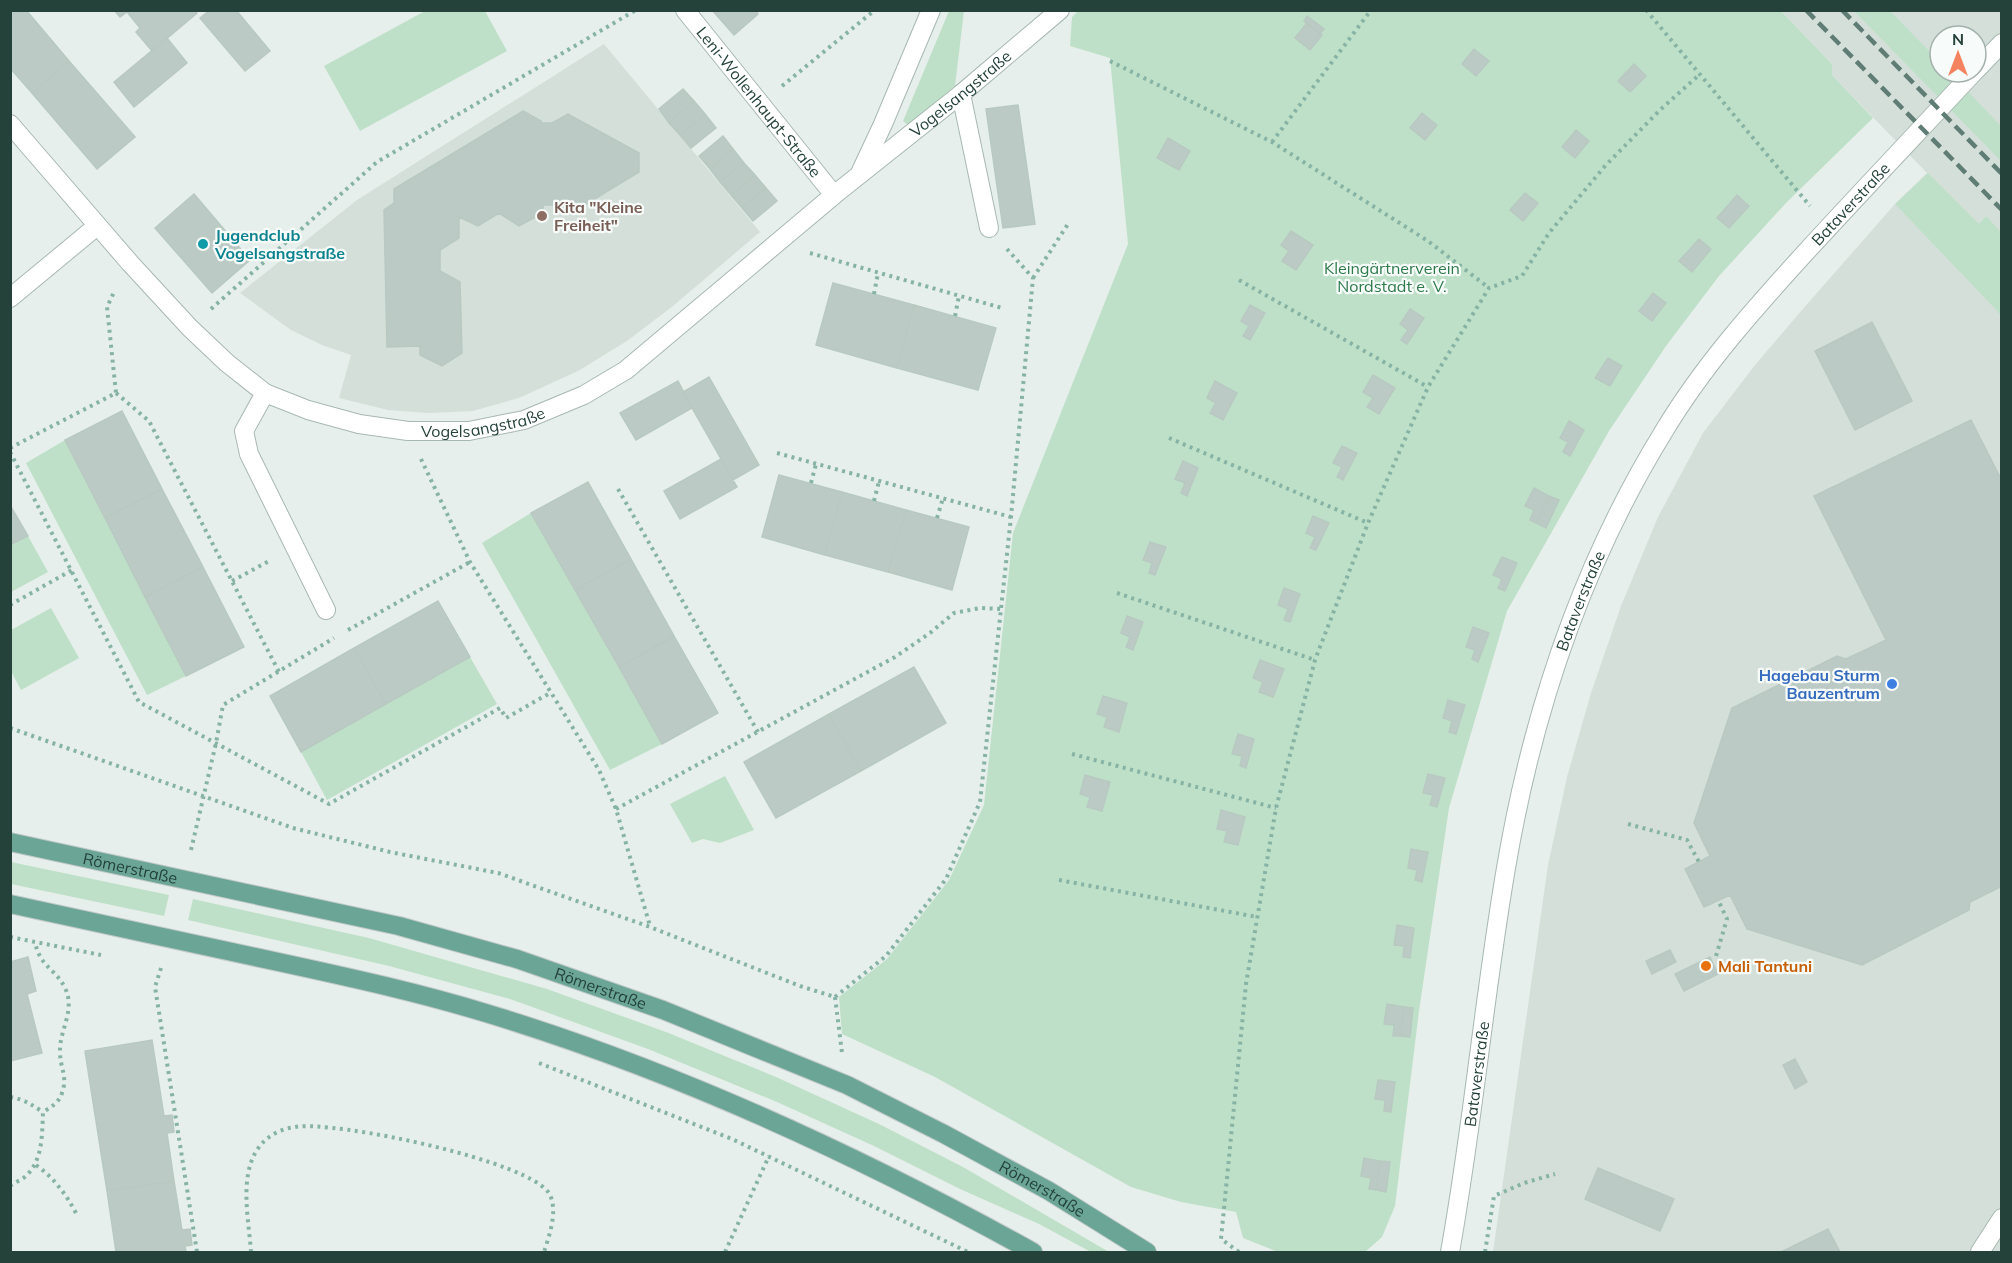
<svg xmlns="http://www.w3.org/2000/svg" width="2012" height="1263" font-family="Mulish,sans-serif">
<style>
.built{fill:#d4dfda;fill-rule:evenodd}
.green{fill:#bfe0c8}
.building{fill:#bbcac4;stroke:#b8c9c2;stroke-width:1.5}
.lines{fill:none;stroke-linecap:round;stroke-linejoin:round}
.minor-casing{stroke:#a8b8b2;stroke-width:20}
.major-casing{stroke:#c2cac8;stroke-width:20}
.path{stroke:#86b3a5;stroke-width:4;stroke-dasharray:3 4.5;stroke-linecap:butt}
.minor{stroke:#fff;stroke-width:18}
.major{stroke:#6aa596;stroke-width:18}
.rail{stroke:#5f7d75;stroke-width:4.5;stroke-dasharray:12 6;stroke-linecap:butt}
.education-dot{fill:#8d6e63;stroke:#f7fbf9;stroke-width:2}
.culture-dot{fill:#0f9aa8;stroke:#f7fbf9;stroke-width:2}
.shop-dot{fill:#3f7fe0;stroke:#f7fbf9;stroke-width:2}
.food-dot{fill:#e8710a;stroke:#f7fbf9;stroke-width:2}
.labels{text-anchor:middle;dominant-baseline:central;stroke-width:4.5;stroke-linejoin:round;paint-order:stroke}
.street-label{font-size:16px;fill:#24423a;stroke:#f7fbf9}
.education-label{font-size:16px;font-weight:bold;fill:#785e54;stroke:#f7fbf9;text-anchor:start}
.culture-label{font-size:16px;font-weight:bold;fill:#0d838f;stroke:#f7fbf9;text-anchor:start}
.park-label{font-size:16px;fill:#2d7a4b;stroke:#f7fbf9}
.shop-label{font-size:16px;font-weight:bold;fill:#366cbe;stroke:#f7fbf9;text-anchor:end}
.food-label{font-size:16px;font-weight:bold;fill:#c56008;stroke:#f7fbf9;text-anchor:start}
</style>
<rect width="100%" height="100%" fill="#e6efeb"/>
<!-- built -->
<path class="built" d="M1781 11H2001V1252H1493L1548 865 1567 777 1591 693 1621 606 1658 517 1703 433 1755 365 1802 310 1895 204 1927 173 1832 75V64ZM1940 36H1976V72H1940Z
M604 44 760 232 673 306 627 341 578 371 519 398 473 411 428 413 388 410 339 398 351 355 322 345 291 330 240 293 357 200Z"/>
<!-- green -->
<path class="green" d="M1079 10 1781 11 1832 64V75L1873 118 1787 202 1719 276 1666 346 1609 431 1507 611 1449 808 1419 1011 1395 1206 1382 1237 1365 1252H1278L1243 1238 1236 1212 1181 1202 1131 1187 935 1077 842 1034 839 997 887 959 949 880 984 805 1013 533 1128 244 1110 58 1070 46 1072 17Z
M425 11H485L507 51 360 131 324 66Z
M949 11H964L955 86 908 125 903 121Z
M1854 11H1890L1940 62V72H1949L2001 126V161Z
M1928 173 1979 224 1986 216 2001 232V315L1895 204Z
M65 440 186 676 147 695 26 463Z
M531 513 662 744 610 770 482 543Z
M28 536 48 572 11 592V545Z
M51 608 79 658 21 690 11 671V630Z
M470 657 497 704 327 800 301 752Z
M725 776 754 830 720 843 703 839 692 843 670 804Z
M11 862 169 895 164 916 11 884Z
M193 899 369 938 547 989 666 1032 776 1077 879 1124 963 1167 1109 1252H1091L1039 1224 960 1189 874 1146 777 1102 648 1049 510 999 389 966 188 920Z"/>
<!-- building -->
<path class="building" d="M10 10H26L69 61 32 93 10 68Z
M114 10H195L197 13 152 51 136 32 140 28 127 12 120 17Z
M210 10H236L270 51 245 71 200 18Z
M712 10H756L758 14 734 35Z
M1307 16 1324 29 1320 34 1304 21Z
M1307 23 1322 35 1310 50 1295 38Z
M167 38 187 63 134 107 114 82Z
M1474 49 1489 61 1476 76 1462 64Z
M69 61 135 137 97 169 32 93Z
M1634 64 1646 76 1630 92 1618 81Z
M683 89 694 101 669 123 659 109Z
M694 101 705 114 680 135 669 123Z
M1018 105 1035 224 1003 228 986 109Z
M523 111 541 121V123H552L568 114 639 153V172L570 214 553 205H543V213L519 226 499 213 478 226 459 217V238L440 250V271L460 282 462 353 442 366 420 355V346L387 347 384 210 394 203V189Z
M1422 113 1437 125 1425 140 1410 128Z
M705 114 716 128 691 148 680 135Z
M1576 130 1589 141 1575 158 1562 147Z
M723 136 733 149 710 169 699 156Z
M1168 138 1190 151 1179 170 1157 158Z
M733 149 744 163 720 182 710 169Z
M744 163 755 175 731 195 720 182Z
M755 175 766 188 742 208 731 195Z
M766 188 777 201 753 221 742 208Z
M1525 193 1538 203 1523 221 1510 210Z
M194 194 250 260 212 293 155 228Z
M1737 195 1749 206 1729 228 1717 218Z
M1291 231 1313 245 1296 270 1282 261 1289 251 1281 245Z
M1699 239 1711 249 1692 272 1679 261Z
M833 283 914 305 897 368 816 345Z
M1653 293 1666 303 1652 321 1639 311Z
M914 305 996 328 978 390 897 368Z
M1250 305 1265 313 1250 340 1243 336 1249 326 1241 321Z
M1410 309 1424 318 1407 344 1401 340 1408 330 1400 324Z
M1872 322 1912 401 1855 430 1815 351Z
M1608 358 1622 366 1610 386 1595 378Z
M1373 375 1395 388 1379 414 1367 407 1373 398 1363 392Z
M709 377 759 465 733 480 683 392Z
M678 381 692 408 636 440 620 413Z
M1215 381 1237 393 1223 420 1210 413 1216 403 1207 398Z
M122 411 162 489 105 518 65 440Z
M1971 420 2002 481V886L1970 902 1969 910 1862 965 1747 929 1730 895 1704 907 1685 869 1710 856 1694 823 1732 708 1837 656 1846 659 1886 640 1814 496Z
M1569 421 1584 430 1570 456 1563 452 1568 442 1560 438Z
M1342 446 1357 453 1343 480 1337 477 1342 467 1333 463Z
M721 459 737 487 680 519 664 491Z
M1183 461 1198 468 1187 496 1181 493 1185 483 1175 479Z
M779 475 842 492 825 555 762 537Z
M588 482 631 559 575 590 531 513Z
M1534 488 1549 496 1536 523 1530 520 1534 510 1525 506Z
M162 489 203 567 145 597 105 518Z
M842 492 906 510 888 572 825 555Z
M1549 496 1559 500 1546 528 1536 523Z
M10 505 28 536 10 545Z
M906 510 969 527 952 590 888 572Z
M1313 516 1329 523 1316 550 1310 548 1315 537 1306 533Z
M1150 542 1166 547 1155 575 1149 573 1152 563 1143 560Z
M1502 557 1517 563 1505 591 1498 588 1502 579 1493 575Z
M631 559 674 636 619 667 575 590Z
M203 567 244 647 186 676 145 597Z
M1284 588 1300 594 1290 622 1284 620 1288 609 1278 605Z
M438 601 470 657 386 704 354 648Z
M1127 616 1143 622 1133 650 1126 647 1130 637 1121 633Z
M1473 627 1489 633 1478 662 1472 659 1475 650 1466 647Z
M674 636 718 713 662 744 619 667Z
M354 648 386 704 301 752 270 696Z
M1260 660 1284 669 1273 697 1259 692 1263 682 1253 678Z
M914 667 946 723 861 771 829 714Z
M1103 696 1127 703 1119 732 1104 727 1107 717 1097 714Z
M1448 700 1465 705 1456 734 1449 732 1452 721 1443 718Z
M829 714 861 771 776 818 744 762Z
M1238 734 1254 739 1246 768 1240 766 1242 756 1232 754Z
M1428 774 1445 778 1437 807 1430 805 1433 795 1423 793Z
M1085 775 1110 782 1102 811 1087 807 1090 797 1080 794Z
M1221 810 1245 817 1238 845 1224 842 1227 831 1217 829Z
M1411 849 1428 852 1422 882 1415 880 1417 870 1408 868Z
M1397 925 1414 928 1410 958 1403 957 1404 946 1394 945Z
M1670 950 1676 962 1652 974 1646 961Z
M28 957 36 991 27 994 42 1053 10 1061V962Z
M1710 957 1718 974 1684 991 1675 974Z
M1387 1004 1404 1007 1400 1036H1393L1394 1025 1384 1024Z
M1404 1007 1413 1008 1410 1037 1400 1036Z
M152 1040 164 1116 172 1115 173 1123 174 1132 167 1133 174 1181 107 1191 85 1051Z
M1795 1059 1807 1082 1795 1089 1783 1065Z
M1378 1080 1395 1082 1391 1112 1384 1111 1385 1100 1375 1099Z
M1364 1158 1380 1161 1376 1190 1369 1189 1371 1178 1361 1176Z
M1380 1161 1390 1162 1386 1192 1376 1190Z
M1598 1168 1674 1199 1660 1231 1585 1199Z
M174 1181 182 1230 190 1229 192 1245 185 1246 186 1252H116L107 1191Z
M1828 1229 1840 1252H1781Z"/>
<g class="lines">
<!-- minor casing -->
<g class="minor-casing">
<g id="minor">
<path id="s1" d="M685 10 834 195"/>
<path d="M1976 70 2002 43"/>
<path d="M961 94 989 228"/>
<path id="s2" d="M10 124 130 263 190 328 227 363 265 393 308 410 359 424 408 431H469L524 420 584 395 626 370 834 195 961 94 1060 10"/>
<path d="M861 171 883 124 931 10"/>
<path d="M10 298 97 226"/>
<path d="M265 393 244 431 249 454 326 610"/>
<path id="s3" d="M1450 1252C1473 1125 1484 996 1506 868 1532 714 1582 564 1664 431 1703 366 1754 309 1805 253 1861 192 1918 132 1974 72"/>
<path d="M1980 1252 2002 1218"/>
</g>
</g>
<!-- major casing -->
<g class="major-casing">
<g id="major">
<path id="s4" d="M10 842 399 926 517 959 663 1010 847 1085 944 1134 1049 1191 1147 1252"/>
<path d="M10 904C101 923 192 943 283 963 352 978 421 993 489 1014 679 1072 860 1156 1033 1252"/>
</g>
</g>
<!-- path -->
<path class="path" d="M1646 10 1810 206
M1110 61 1272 142 1428 241 1489 288
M782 86 875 10
M1272 142 1371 10
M810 253 1002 308
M1033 278 1068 224
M1239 280 1428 387
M874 294 878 273
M211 309 377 162 636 10
M955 316 959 296
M116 393 149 421 279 672
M1169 438 1368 523
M10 448 116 393 107 307 115 290
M10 452 139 702 329 804 500 708 506 718 550 693
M777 453 1011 517
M421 459 470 562 599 770 616 809 650 926
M811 483 816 464
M618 489 758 732
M874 501 879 481
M937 518 943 498
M232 581 271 560
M1117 593 1315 660
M10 605 72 570
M348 630 470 562
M10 728 293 828 390 852 498 873 650 927 800 986 835 997
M1072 754 1276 808
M616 809 895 657 930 633 954 613 980 608 1002 609
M1628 824 1687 840 1699 862
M191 850 216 743 223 705 334 638
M1059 880 1257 917
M10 937 101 955
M1716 956 1727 919 1718 900
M161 968 155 987 197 1252
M835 997 886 956 946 879 980 802 1011 517 1033 278 1007 249
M835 997 842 1053
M539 1063 732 1139 968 1252
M10 1097C24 1099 32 1105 43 1112
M36 1165C54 1178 66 1194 77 1215
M10 1186C15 1182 22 1180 26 1176 43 1160 42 1134 43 1112 51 1107 59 1103 62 1093 68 1076 60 1068 60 1052 59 1031 76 1010 65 988 56 969 40 967 35 942
M251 1252C249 1221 239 1178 257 1150 266 1136 280 1129 295 1127 333 1120 534 1161 550 1195 558 1212 549 1236 544 1252
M725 1252 769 1156
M1239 1252 1221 1239 1246 984 1276 808 1315 660 1368 523 1428 387 1489 288 1522 276 1549 233 1605 166 1660 110 1700 74
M1485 1252 1494 1196 1524 1183 1555 1174"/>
<!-- minor -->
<use href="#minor" class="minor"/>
<!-- major -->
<use href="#major" class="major"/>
<!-- rail -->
<path class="rail" d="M1806 10 2002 210
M1842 10 2002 174"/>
</g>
<!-- markers -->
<circle class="education-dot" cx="542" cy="216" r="6"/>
<circle class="culture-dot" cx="203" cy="244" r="6"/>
<circle class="shop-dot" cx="1892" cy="684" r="6"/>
<circle class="food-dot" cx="1706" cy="966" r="6"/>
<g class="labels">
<!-- street labels -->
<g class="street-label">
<text stroke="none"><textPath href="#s2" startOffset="1185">Vogelsangstraße</textPath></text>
<text stroke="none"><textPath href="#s1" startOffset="118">Leni-Wollenhaupt-Straße</textPath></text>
<text stroke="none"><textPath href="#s3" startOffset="1150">Bataverstraße</textPath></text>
<text stroke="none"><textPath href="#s2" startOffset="596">Vogelsangstraße</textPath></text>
<text stroke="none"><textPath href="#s3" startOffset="666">Bataverstraße</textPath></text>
<text stroke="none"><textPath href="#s4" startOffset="123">Römerstraße</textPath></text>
<text stroke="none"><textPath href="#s4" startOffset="609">Römerstraße</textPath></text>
<text stroke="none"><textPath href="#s3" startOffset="180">Bataverstraße</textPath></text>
<text stroke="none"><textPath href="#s4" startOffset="1095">Römerstraße</textPath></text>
</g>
<!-- education labels -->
<g class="education-label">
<text x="554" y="207">Kita "Kleine<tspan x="554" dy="18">Freiheit"</tspan></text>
</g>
<!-- culture labels -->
<g class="culture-label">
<text x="215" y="235">Jugendclub<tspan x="215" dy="18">Vogelsangstraße</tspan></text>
</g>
<!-- park labels -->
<g class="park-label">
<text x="1392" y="268">Kleingärtnerverein<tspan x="1392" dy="18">Nordstadt e. V.</tspan></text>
</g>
<!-- shop labels -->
<g class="shop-label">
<text x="1880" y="675">Hagebau Sturm<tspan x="1880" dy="18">Bauzentrum</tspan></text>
</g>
<!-- food labels -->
<g class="food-label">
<text x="1718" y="966">Mali Tantuni</text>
</g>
</g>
<!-- border -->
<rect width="2012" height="1263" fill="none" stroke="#24423a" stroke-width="24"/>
<!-- north arrow -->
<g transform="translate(1958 54)"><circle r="28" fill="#f7fbf9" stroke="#a3b1ad" stroke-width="1.5"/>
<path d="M0-4.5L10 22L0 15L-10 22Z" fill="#f4845f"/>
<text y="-9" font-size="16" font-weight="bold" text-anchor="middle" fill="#24423a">N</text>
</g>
</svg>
